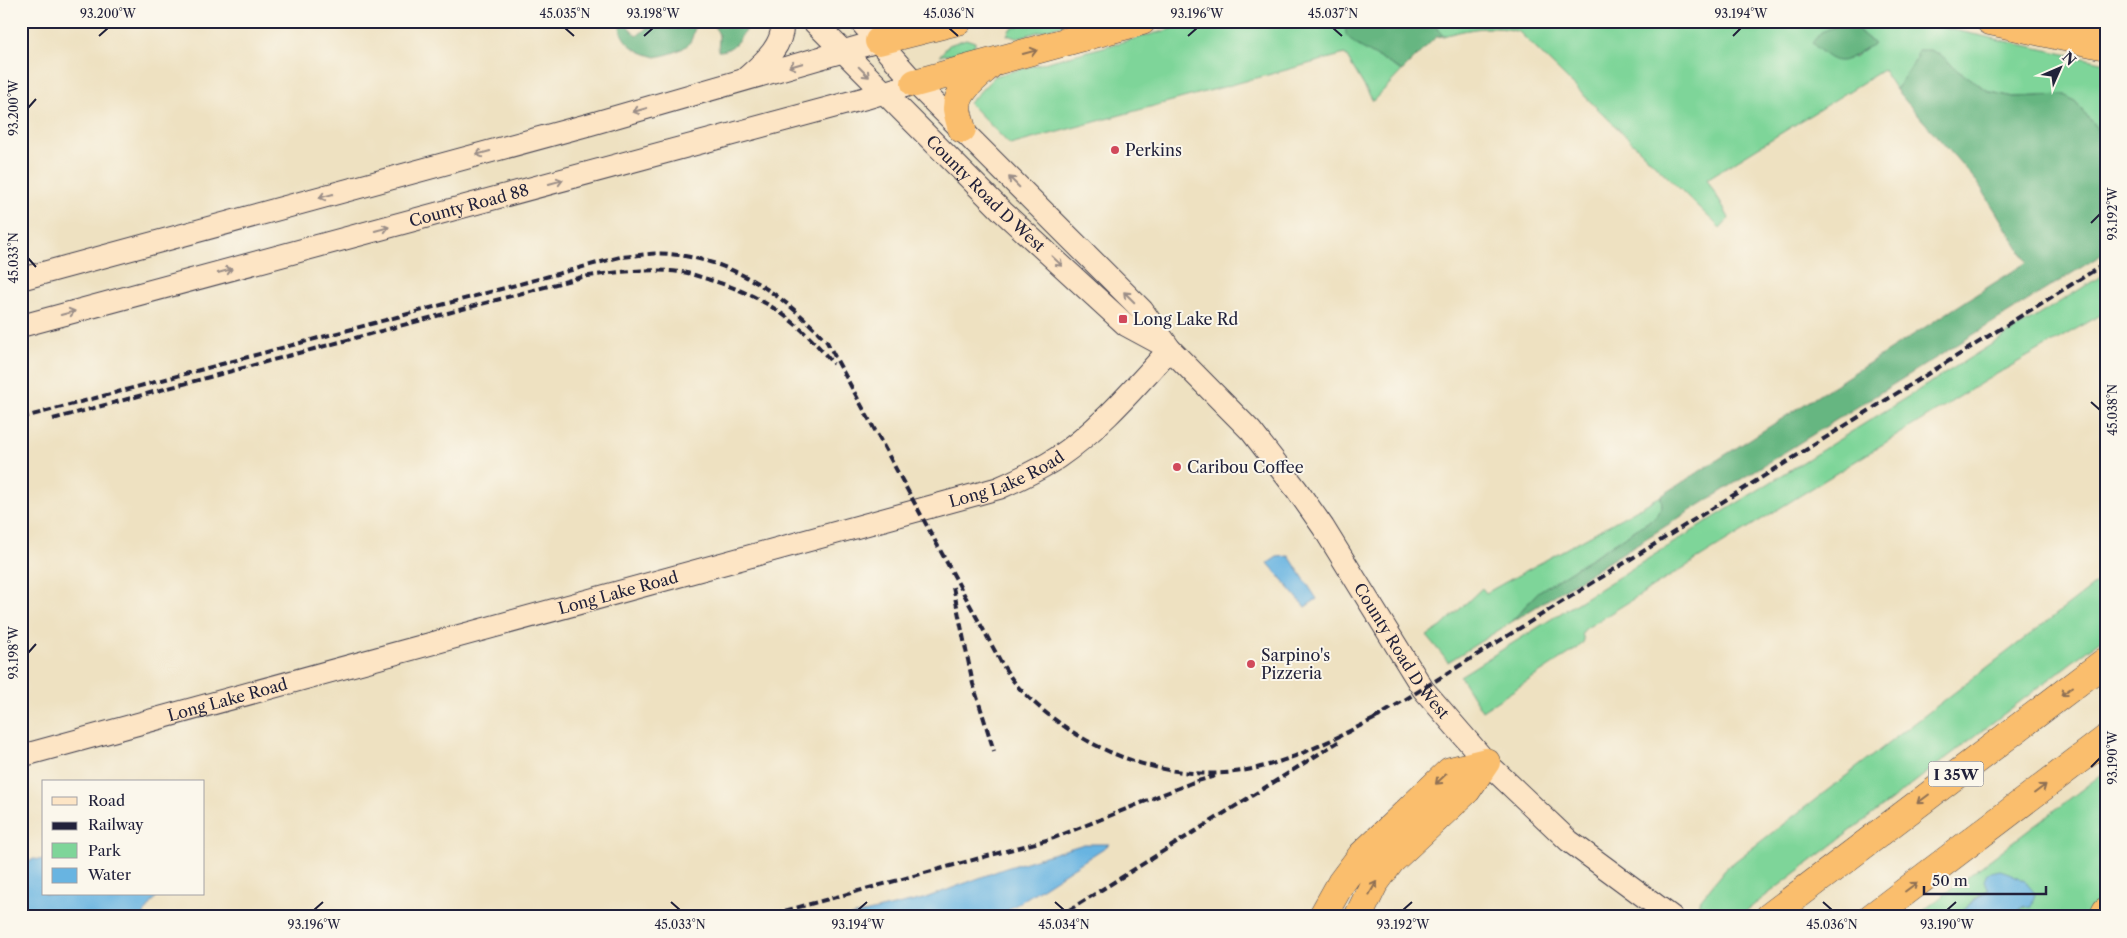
<svg xmlns="http://www.w3.org/2000/svg" width="2127" height="938" font-family="'Libre Caslon Text',serif">
<style>
.green{fill:#7ed599;stroke:#507c6a;fill-rule:evenodd}
.forest{fill:#66b681;stroke:#446c5e}
.water{fill:#68b4e1;stroke:#456b8e}
.lines{fill:none;stroke-linecap:round;stroke-linejoin:round}
.secondary-casing{stroke:#413f4f;stroke-width:24}
.highway-casing{stroke:#413f4f;stroke-width:29}
.secondary{stroke:#fde5c5;stroke-width:22}
.highway{stroke:#fabe6d;stroke-width:28}
.rail{stroke:#22223b;stroke-width:4;stroke-dasharray:8 4;stroke-linecap:butt}
.oneway{stroke:#8e7054}
.oneway2{stroke:#9a8d87}
.ticks{fill:none;stroke:#22223b;stroke-width:2}
.poi-dot{fill:#d1495b;stroke:#fbf7ec;stroke-width:2}
.labels{text-anchor:middle;dominant-baseline:central;stroke-width:4;stroke-linejoin:round;paint-order:stroke}
.shield{fill:#fbf7ec;stroke:#636270;stroke-width:1}
.shield-label{font-size:15px;font-weight:bold;fill:#22223b}
.poi-label{font-size:16px;fill:#22223b;stroke:#fbf7ec;text-anchor:start}
.street-label{font-size:16px;fill:#22223b;stroke:#fbf7ec}
.neatline{fill:none;stroke:#22223b;stroke-width:2}
.ticks-label{font-size:12px;text-anchor:middle;fill:#22223b}
</style>
<rect width="100%" height="100%" fill="#fbf7ec"/>
<filter id="ink" filterUnits="userSpaceOnUse"><feTurbulence type="fractalNoise" baseFrequency=".02" numOctaves="2"/><feDisplacementMap in="SourceGraphic" scale="10" xChannelSelector="R" yChannelSelector="G"/><feConvolveMatrix kernelMatrix="1 2 1 2 8 2 1 2 1" color-interpolation-filters="sRGB"/></filter>
<filter id="wash" filterUnits="userSpaceOnUse"><feTurbulence type="fractalNoise" baseFrequency=".0096" numOctaves="4" result="noise"/><feDisplacementMap in="SourceGraphic" scale="20" xChannelSelector="R" yChannelSelector="G"/><feGaussianBlur stdDeviation="1.12" result="paint"/><feColorMatrix in="noise" values="0 0 0 0 0 0 0 0 0 0 0 0 0 0 0 0 0 1.4 0 .05"/><feComposite in="paint" operator="in"/></filter>
<g filter="url(#wash)">
<rect width="100%" height="100%" fill="#eee1c1"/>
<!-- green -->
<path class="green" d="M1031 21H1077L1016 38 1007 35 1010 29Z
M1201 21H1345L1344 26 1355 43 1402 71 1373 101 1345 54 1010 145 969 103 995 76Z
M1431 21H1913L2106 63V140L2076 102 2065 95 2014 97 1990 92 1958 71 1941 55 1918 50 1917 58 1896 90 1883 70 1707 179 1729 218 1720 228 1519 32C1493 24 1468 29 1443 36ZM1857 29 1873 43 1853 58Z
M966 39 975 42 974 50 958 55H940L949 45Z
M2106 273V312L1988 379 1585 629 1582 633 1584 641 1578 648 1482 711 1460 676Z
M1661 496 1662 507 1654 518 1538 592 1510 623 1448 662 1427 636 1441 627 1482 588 1486 593Z
M2106 576V636L1738 917H1718L1698 903 1725 869Z
M2106 771V889L2090 917H2014L2022 907H2026L1984 881 1989 888 1954 917H1915Z"/>
<!-- forest -->
<path class="forest" d="M623 21 637 36 655 21H702C692 26 695 34 690 42 684 51 666 55 656 57 640 53 622 45 620 27Z
M708 21H751C743 33 735 52 718 51 719 34 722 34 708 21Z
M1345 21H1431L1443 36 1436 37 1402 71 1355 44 1346 35Z
M1839 25 1857 29 1874 44C1843 60 1842 73 1812 43L1821 32Z
M1918 50H1930L1941 55 1958 71 1990 92 2014 97 2065 95 2076 102 2106 140V252L1510 623 1538 592 1654 518 1662 507 1661 496 2027 262 1978 183 1896 90 1917 58Z"/>
<!-- water -->
<path class="water" d="M1289 556 1317 599 1305 607 1268 563 1277 557Z
M1084 844H1110L997 917H847L923 899 1003 869Z
M33 859 44 860V894H158L142 917H21V868Z
M2000 870C2016 875 2026 880 2035 894L2031 906 2022 907 2014 917H1954L1989 889 1984 881 1987 873Z"/>
</g>
<g filter="url(#ink)">
<g class="lines">
<!-- secondary casing -->
<g class="secondary-casing">
<g id="secondary">
<path id="s1" d="M813 21 1003 212 1126 325 1165 346"/>
<path id="s2" d="M860 21 915 83 1142 310 1170 349 1251 431 1297 490 1323 527 1423 689 1486 762 1569 841 1672 917"/>
<path d="M747 77C763 63 785 45 782 21"/>
<path d="M21 279 591 124 879 41"/>
<path id="s3" d="M21 326 866 98 915 83"/>
<path id="s4" d="M21 756 999 488C1019 479 1039 470 1057 458 1100 429 1135 387 1170 349"/>
</g>
</g>
<!-- highway casing -->
<g class="highway-casing">
<path id="highway" d="M1990 21 2106 46
M879 41 958 21
M915 83 1142 21
M962 129C960 122 958 115 957 109 956 90 979 75 991 64
M1322 917 1341 883 1362 855 1385 833 1450 771 1486 762
M1358 917 1374 884 1391 861 1467 790 1486 762
M1769 917 2106 661
M1872 917 2106 739
M2103 917 2106 911"/>
</g>
<!-- secondary -->
<use href="#secondary" class="secondary"/>
<!-- highway -->
<use href="#highway" class="highway"/>
<!-- rail -->
<path class="rail" d="M21 418 620 257C636 256 654 252 670 254 733 260 785 295 827 342L1002 664C1008 673 1014 683 1022 691 1082 752 1172 788 1257 768 1300 758 1341 735 1380 716
M53 419 582 277C615 272 647 268 681 272 690 273 700 277 710 280 763 295 799 321 833 364
M953 587 973 684 994 751
M1374 719 2106 263
M762 917 1054 838 1191 783 1215 776
M1058 917 1338 742"/>
</g>
<!-- one-way arrows -->
<defs><path id="oneway-shaft" d="M-6 0H5M1.5-3L5.5 0L1.5 3" fill="none" stroke-width="1.6" stroke-linecap="round" stroke-linejoin="round" transform="scale(1.25)"/></defs>
<g class="oneway">
<use href="#oneway-shaft" transform="translate(1030 52) rotate(-15)"/>
<use href="#oneway-shaft" transform="translate(2067 691) rotate(143)"/>
<use href="#oneway-shaft" transform="translate(1441 779) rotate(137)"/>
<use href="#oneway-shaft" transform="translate(2040 789) rotate(-37)"/>
<use href="#oneway-shaft" transform="translate(1923 799) rotate(143)"/>
<use href="#oneway-shaft" transform="translate(1911 887) rotate(-37)"/>
<use href="#oneway-shaft" transform="translate(1373 888) rotate(-61)"/>
</g>
<g class="oneway2">
<use href="#oneway-shaft" transform="translate(796 65) rotate(164)"/>
<use href="#oneway-shaft" transform="translate(864 72) rotate(45)"/>
<use href="#oneway-shaft" transform="translate(640 110) rotate(164)"/>
<use href="#oneway-shaft" transform="translate(483 153) rotate(165)"/>
<use href="#oneway-shaft" transform="translate(556 182) rotate(-15)"/>
<use href="#oneway-shaft" transform="translate(1014 182) rotate(-135)"/>
<use href="#oneway-shaft" transform="translate(326 196) rotate(165)"/>
<use href="#oneway-shaft" transform="translate(382 229) rotate(-15)"/>
<use href="#oneway-shaft" transform="translate(1057 261) rotate(43)"/>
<use href="#oneway-shaft" transform="translate(225 271) rotate(-15)"/>
<use href="#oneway-shaft" transform="translate(1129 297) rotate(-135)"/>
<use href="#oneway-shaft" transform="translate(68 313) rotate(-15)"/>
</g>
</g>
<!-- ticks -->
<path class="ticks" d="M565 28 574 36M949 28 958 36M1333 28 1342 36M99 36 108 28M644 36 653 28M1188 36 1197 28M1733 36 1741 28M28 108 36 99M2091 223 2100 214M28 258 36 267M2091 402 2100 410M28 653 36 644M2091 767 2100 758M671 902 680 910M1055 902 1064 910M1823 902 1832 910M314 910 323 902M858 910 867 902M1403 910 1412 902M1947 910 1956 902"/>
<!-- markers -->
<g class="poi-dot">
<circle cx="1115" cy="150" r="5"/>
<rect x="1118" y="314" width="10" height="10" rx="2.5"/>
<circle cx="1177" cy="467" r="5"/>
<circle cx="1251" cy="664" r="5"/>
</g>
<g class="labels">
<!-- shield labels -->
<rect class="shield" x="1928.5" y="761.5" width="55" height="25" rx="4"/>
<g class="shield-label">
<text x="1956" y="774">I 35W</text>
</g>
<!-- poi labels -->
<g class="poi-label">
<text x="1125" y="150">Perkins</text>
<text x="1133" y="319">Long Lake Rd</text>
<text x="1187" y="467">Caribou Coffee</text>
<text x="1261" y="655">Sarpino's<tspan x="1261" dy="18">Pizzeria</tspan></text>
</g>
<!-- street labels -->
<g class="street-label">
<text stroke="none"><textPath href="#s1" startOffset="244">County Road D West</textPath></text>
<text stroke="none"><textPath href="#s3" startOffset="464">County Road 88</textPath></text>
<text stroke="none"><textPath href="#s4" startOffset="1024">Long Lake Road</textPath></text>
<text stroke="none"><textPath href="#s4" startOffset="619">Long Lake Road</textPath></text>
<text stroke="none"><textPath href="#s2" startOffset="834">County Road D West</textPath></text>
<text stroke="none"><textPath href="#s4" startOffset="214">Long Lake Road</textPath></text>
</g>
</g>
<!-- margin -->
<rect width="2127" height="938" fill="none" stroke="#fbf7ec" stroke-width="55"/>
<!-- legend -->
<rect x="42" y="780" width="162" height="115" fill="#fbf7ec" stroke="#a4a2a5"/>
<rect x="52" y="797" width="25" height="8" fill="#fde5c5" stroke="#a4a2a5"/>
<text x="88" y="806" font-size="15" fill="#22223b">Road</text>
<rect x="52" y="822" width="25" height="8" fill="#22223b" stroke="#a4a2a5"/>
<text x="88" y="830" font-size="15" fill="#22223b">Railway</text>
<rect x="52" y="843" width="25" height="15" fill="#7ed599" stroke="#a4a2a5"/>
<text x="88" y="856" font-size="15" fill="#22223b">Park</text>
<rect x="52" y="868" width="25" height="15" fill="#68b4e1" stroke="#a4a2a5"/>
<text x="88" y="880" font-size="15" fill="#22223b">Water</text>
<!-- north arrow -->
<g transform="translate(2060 68) rotate(45)" stroke="#fbf7ec" stroke-width="4" paint-order="stroke">
<path d="M0-4L9 19L0 12L-9 19Z" fill="#22223b"/>
<text y="-8" font-size="14" font-weight="bold" text-anchor="middle" fill="#22223b">N</text>
</g>
<!-- scale -->
<path d="M1924 886v8h122v-8" fill="none" stroke="#22223b" stroke-width="2.5"/>
<text x="1932" y="886" font-size="15" fill="#22223b" stroke="#fbf7ec" stroke-width="4" paint-order="stroke">50 m</text>
<rect x="28" y="28" width="2072" height="882" class="neatline"/>
<g class="ticks-label">
<text x="108" y="18">93.200°W</text>
<text x="565" y="18">45.035°N</text>
<text x="653" y="18">93.198°W</text>
<text x="949" y="18">45.036°N</text>
<text x="1197" y="18">93.196°W</text>
<text x="1333" y="18">45.037°N</text>
<text x="1741" y="18">93.194°W</text>
<text transform="translate(14 108) rotate(-90)" y="4">93.200°W</text>
<text transform="translate(2113 214) rotate(-90)" y="4">93.192°W</text>
<text transform="translate(14 258) rotate(-90)" y="4">45.033°N</text>
<text transform="translate(2113 410) rotate(-90)" y="4">45.038°N</text>
<text transform="translate(14 653) rotate(-90)" y="4">93.198°W</text>
<text transform="translate(2113 758) rotate(-90)" y="4">93.190°W</text>
<text x="314" y="929">93.196°W</text>
<text x="680" y="929">45.033°N</text>
<text x="858" y="929">93.194°W</text>
<text x="1064" y="929">45.034°N</text>
<text x="1403" y="929">93.192°W</text>
<text x="1832" y="929">45.036°N</text>
<text x="1947" y="929">93.190°W</text>
</g>
</svg>
